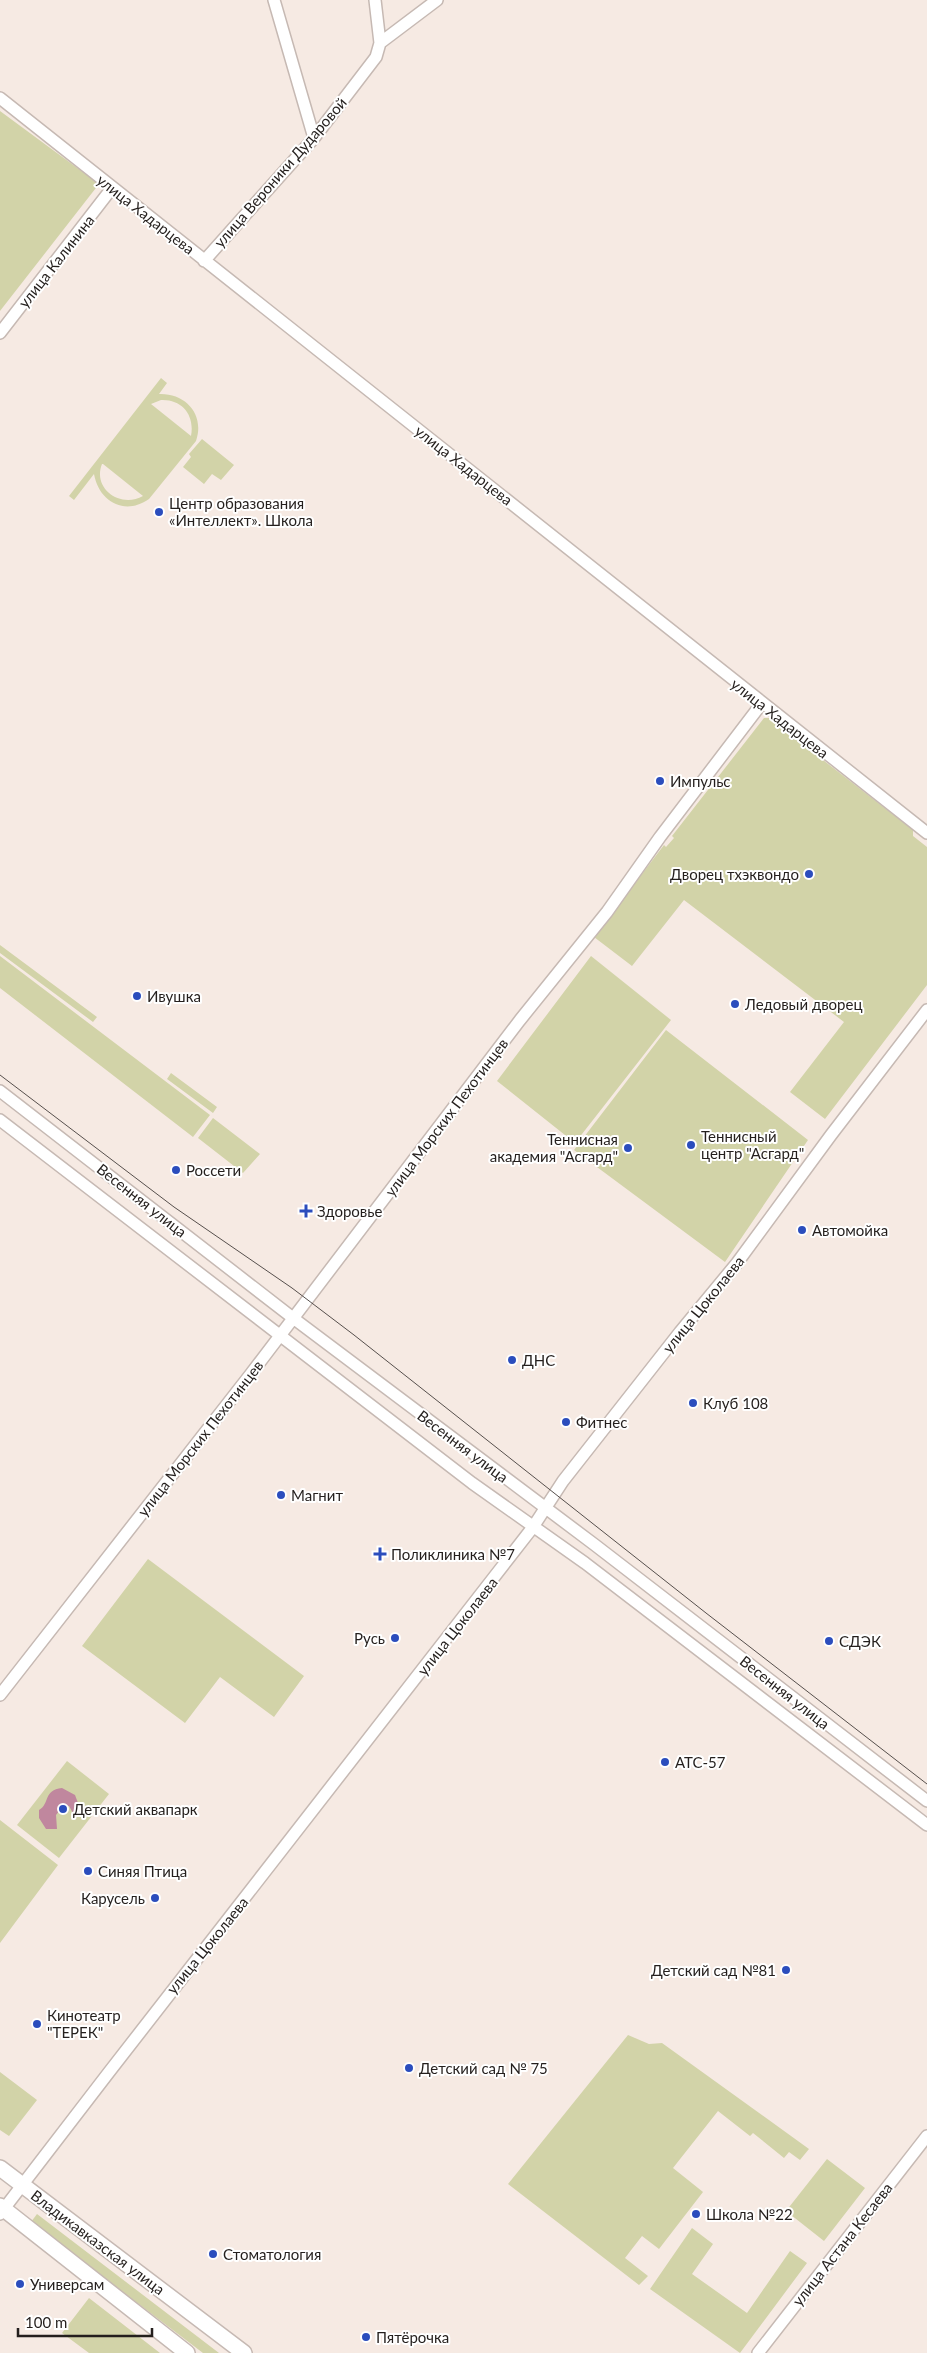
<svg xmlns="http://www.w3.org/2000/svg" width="927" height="2353" font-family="Lato,sans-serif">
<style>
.green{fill:#d2d3a8;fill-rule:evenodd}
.water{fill:#c0879e}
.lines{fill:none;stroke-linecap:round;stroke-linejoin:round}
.minor-casing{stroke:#c6b9b3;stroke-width:14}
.major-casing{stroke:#c6b9b3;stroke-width:18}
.minor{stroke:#fff;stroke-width:11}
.major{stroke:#fff;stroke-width:15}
.tram{stroke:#564f4c;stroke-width:1}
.poi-dot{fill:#2b4dbd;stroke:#fff;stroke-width:2}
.labels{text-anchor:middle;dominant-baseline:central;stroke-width:4;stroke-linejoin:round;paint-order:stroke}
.street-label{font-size:15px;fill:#241f1d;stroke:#fff}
.poi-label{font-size:15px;fill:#241f1d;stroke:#fff;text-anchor:start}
</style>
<rect width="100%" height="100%" fill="#f6eae3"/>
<!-- green -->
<path class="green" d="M0 111 99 184 0 311Z
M161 378 167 383 159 394C186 393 205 415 196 441L149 499C125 516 99 502 94 474L74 500 69 496ZM161 400C182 399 195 415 191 436L151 404ZM102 464H103L143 496C121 509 92 489 102 464Z
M202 439 234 465 221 480 212 474 204 484 183 467 191 457 189 454Z
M764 718H769L913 830V836L927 847V985L825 1119 790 1092 844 1022 684 900 632 966 594 937 664 845 666 847 674 838 672 836Z
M0 945 97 1017 93 1022 0 953Z
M0 956 210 1115 193 1137 0 988Z
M591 956 671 1020 575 1143 497 1081Z
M666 1030 808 1140 725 1262 574 1150Z
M171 1073 217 1107 213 1113 167 1079Z
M213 1118 260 1154 243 1173 198 1138Z
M148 1559 304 1676 274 1717 220 1677 185 1723 82 1646Z
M67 1761 109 1794 59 1858 17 1825Z
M0 1820 58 1865 0 1943Z
M628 2035 649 2044 662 2043 809 2149 800 2160 789 2152 784 2158 753 2133 750 2136 718 2111 673 2168 703 2192 659 2249 642 2236 625 2258 648 2276 639 2285 508 2184Z
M0 2072 37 2100 9 2136 0 2130Z
M827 2159 865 2188 824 2241 786 2211Z
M37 2214 219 2353H203L31 2222Z
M692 2228 713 2244 692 2274 747 2313 790 2251 807 2263 740 2353 650 2289Z
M89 2298 160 2353H89L62 2333Z"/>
<!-- water -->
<path class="water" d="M62 1788 75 1795 78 1803 77 1812 73 1813 69 1806 64 1805 56 1815 57 1829H46L39 1818V1810C50 1804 43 1790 62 1788Z"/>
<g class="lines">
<!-- minor casing -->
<g class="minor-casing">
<path id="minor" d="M274 0 314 138
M380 43 437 0
M0 98 927 833
M204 261 314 138 376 57 380 43 375 0
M0 333 112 188
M0 1091 293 1318 595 1545 927 1801
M0 1120 472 1483 585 1563 927 1825
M0 1695 250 1375 520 1020 607 912 660 837 762 703
M0 2214C176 1984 354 1756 533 1527L563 1481 680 1332 737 1263 831 1135 927 1010
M758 2353 927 2136"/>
</g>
<!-- major casing -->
<g class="major-casing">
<path id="major" d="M0 2168 244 2353
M0 2206 187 2353"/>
</g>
<!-- minor -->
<use href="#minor" class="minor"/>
<!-- major -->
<use href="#major" class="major"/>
<!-- tram -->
<path class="tram" d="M0 1075 174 1207 292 1288 354 1335 706 1613 927 1784"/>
</g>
<!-- markers -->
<g class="poi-dot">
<circle cx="159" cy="512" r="5"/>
<circle cx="660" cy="781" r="5"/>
<circle cx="809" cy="874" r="5"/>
<circle cx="137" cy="996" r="5"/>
<circle cx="735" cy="1004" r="5"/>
<circle cx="691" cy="1145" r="5"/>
<circle cx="628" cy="1148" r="5"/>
<circle cx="176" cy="1170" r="5"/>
<path d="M303.5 1203.5h5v5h5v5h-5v5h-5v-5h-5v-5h5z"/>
<circle cx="802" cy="1230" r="5"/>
<circle cx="512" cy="1360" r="5"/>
<circle cx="693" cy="1403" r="5"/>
<circle cx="566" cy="1422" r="5"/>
<circle cx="281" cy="1495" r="5"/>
<path d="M377.5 1546.5h5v5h5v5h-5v5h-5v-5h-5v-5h5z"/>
<circle cx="395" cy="1638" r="5"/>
<circle cx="829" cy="1641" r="5"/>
<circle cx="665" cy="1762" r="5"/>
<circle cx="63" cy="1809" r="5"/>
<circle cx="88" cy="1871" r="5"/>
<circle cx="155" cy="1898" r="5"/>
<circle cx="786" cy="1970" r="5"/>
<circle cx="37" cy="2024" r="5"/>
<circle cx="409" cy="2068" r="5"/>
<circle cx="696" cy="2214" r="5"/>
<circle cx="213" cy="2254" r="5"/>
<circle cx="20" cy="2284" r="5"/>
<circle cx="366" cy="2337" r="5"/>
</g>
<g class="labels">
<!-- street labels -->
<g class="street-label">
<text transform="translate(280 172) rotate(-49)">улица Вероники Дударовой</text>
<text transform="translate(146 214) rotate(38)">улица Хадарцева</text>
<text transform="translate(56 261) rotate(-52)">улица Калинина</text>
<text transform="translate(464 465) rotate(38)">улица Хадарцева</text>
<text transform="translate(780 718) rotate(38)">улица Хадарцева</text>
<text transform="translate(446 1117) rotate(-53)">улица Морских Пехотинцев</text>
<text transform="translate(142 1200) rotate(38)">Весенняя улица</text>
<text transform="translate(703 1304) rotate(-51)">улица Цоколаева</text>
<text transform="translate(200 1438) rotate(-52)">улица Морских Пехотинцев</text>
<text transform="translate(463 1446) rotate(37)">Весенняя улица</text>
<text transform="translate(457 1626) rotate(-52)">улица Цоколаева</text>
<text transform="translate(785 1692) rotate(38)">Весенняя улица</text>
<text transform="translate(207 1945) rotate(-51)">улица Цоколаева</text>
<text transform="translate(98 2242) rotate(37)">Владикавказская улица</text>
<text transform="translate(842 2244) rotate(-52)">улица Астана Кесаева</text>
</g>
<!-- poi labels -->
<g class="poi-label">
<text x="169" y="503">Центр образования<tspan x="169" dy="17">«Интеллект». Школа</tspan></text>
<text x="670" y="781">Импульс</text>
<text x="799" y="874" text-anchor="end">Дворец тхэквондо</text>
<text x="147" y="996">Ивушка</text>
<text x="745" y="1004">Ледовый дворец</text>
<text x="701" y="1136">Теннисный<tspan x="701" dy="17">центр "Асгард"</tspan></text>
<text x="618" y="1139" text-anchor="end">Теннисная<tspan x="618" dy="17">академия "Асгард"</tspan></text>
<text x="186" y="1170">Россети</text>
<text x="317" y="1211">Здоровье</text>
<text x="812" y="1230">Автомойка</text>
<text x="522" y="1360">ДНС</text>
<text x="703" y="1403">Клуб 108</text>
<text x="576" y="1422">Фитнес</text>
<text x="291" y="1495">Магнит</text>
<text x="391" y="1554">Поликлиника №7</text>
<text x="385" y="1638" text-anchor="end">Русь</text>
<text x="839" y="1641">СДЭК</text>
<text x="675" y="1762">АТС-57</text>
<text x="73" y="1809">Детский аквапарк</text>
<text x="98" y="1871">Синяя Птица</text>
<text x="145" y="1898" text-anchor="end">Карусель</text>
<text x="776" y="1970" text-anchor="end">Детский сад №81</text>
<text x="47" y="2015">Кинотеатр<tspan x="47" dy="17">"ТЕРЕК"</tspan></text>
<text x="419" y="2068">Детский сад № 75</text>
<text x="706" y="2214">Школа №22</text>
<text x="223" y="2254">Стоматология</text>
<text x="30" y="2284">Универсам</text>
<text x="376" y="2337">Пятёрочка</text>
</g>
</g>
<!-- scale -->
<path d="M18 2328v8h134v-8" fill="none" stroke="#241f1d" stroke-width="2.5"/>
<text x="25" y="2328" font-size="15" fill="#241f1d" stroke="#ffffff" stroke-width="4" paint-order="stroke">100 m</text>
</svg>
